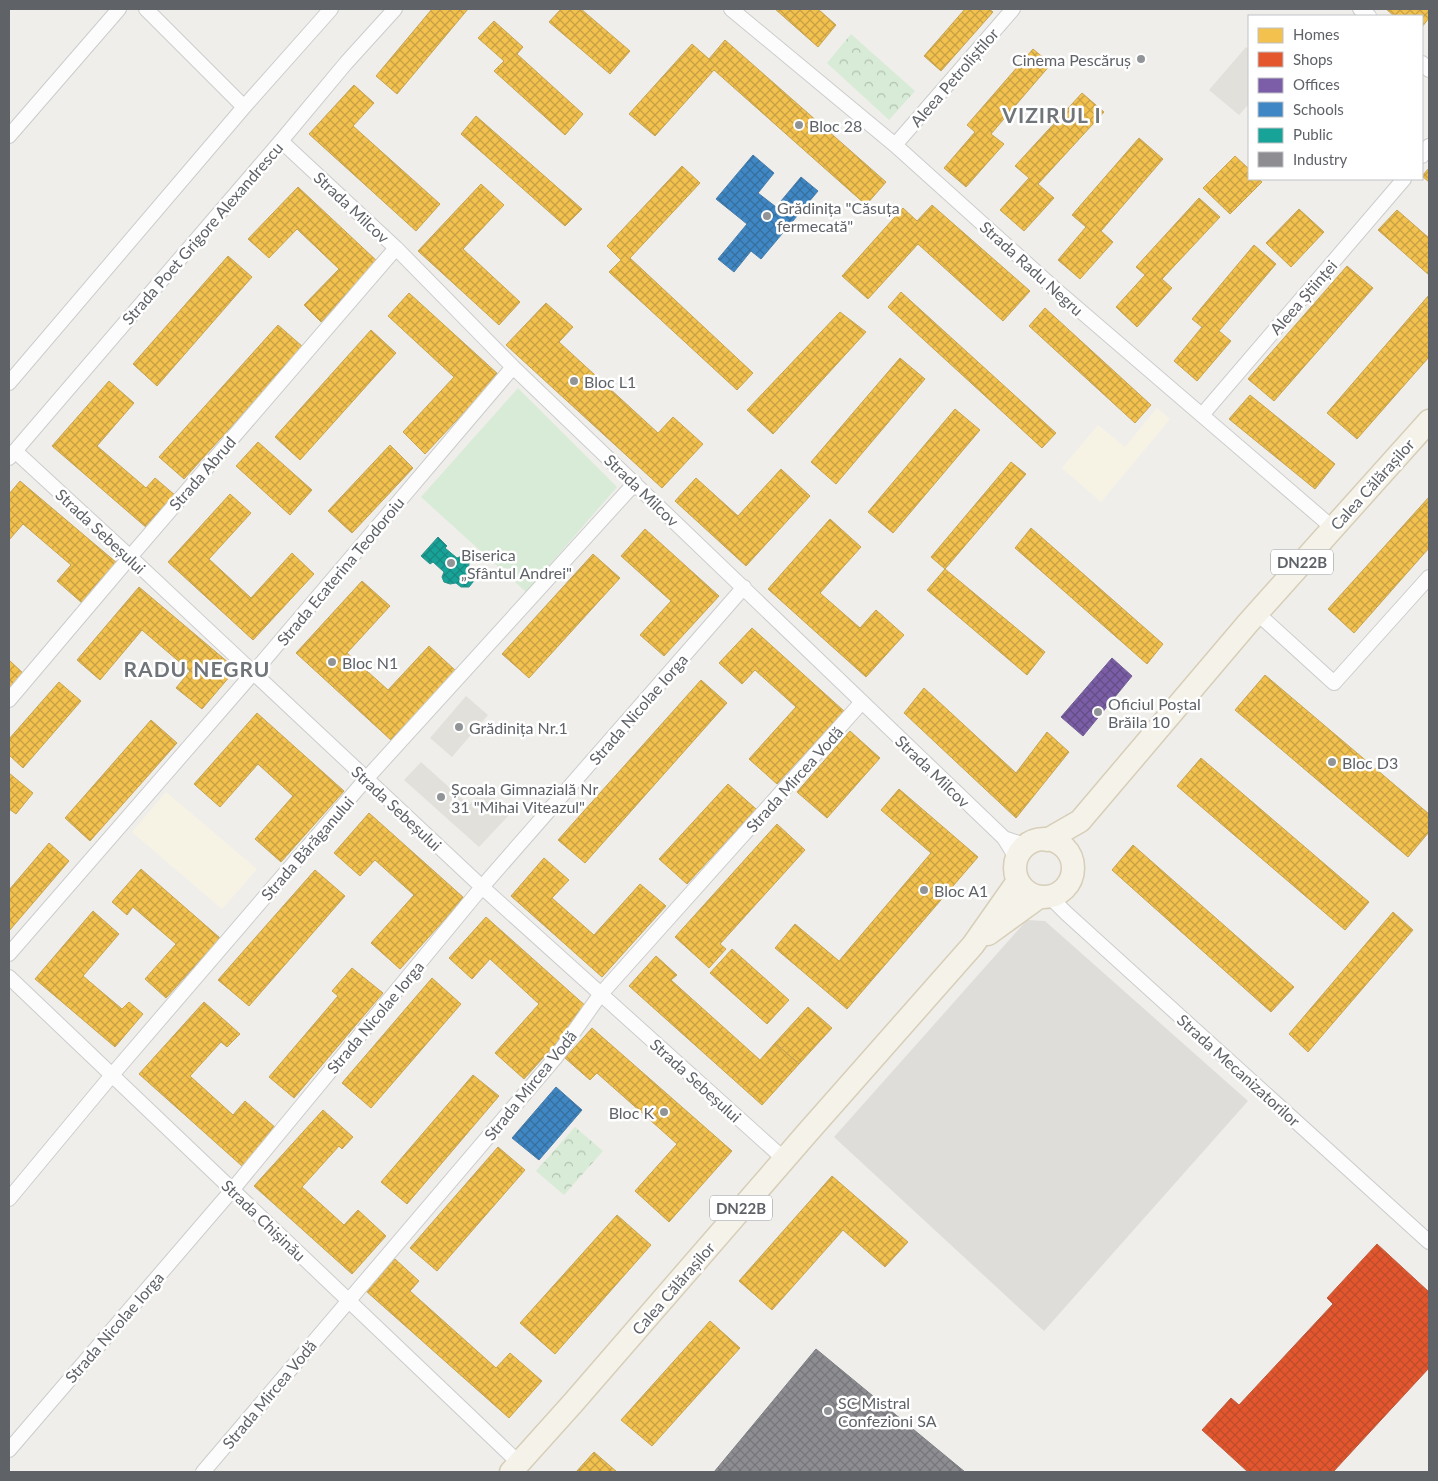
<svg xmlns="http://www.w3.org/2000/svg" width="1438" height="1481" font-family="Lato,sans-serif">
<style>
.commercial{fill:#f7f3e4}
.industrial{fill:#dfddda}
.education{fill:#e2e0da}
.green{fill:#d8ebd6}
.park{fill:url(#park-crowns)}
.homes{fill:url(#homes-cross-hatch);stroke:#c6a556}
.shops{fill:url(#shops-cross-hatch);stroke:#bc5b3f}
.offices{fill:url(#offices-cross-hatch);stroke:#736094}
.schools{fill:url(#schools-cross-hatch);stroke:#497da9}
.public{fill:url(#public-cross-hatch);stroke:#2d908a}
.industry{fill:url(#industry-cross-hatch);stroke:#7f8085}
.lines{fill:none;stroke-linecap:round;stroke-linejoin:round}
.street-casing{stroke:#cbcccc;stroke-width:16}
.primary-casing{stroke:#d7ceb8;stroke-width:25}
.street{stroke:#fdfcfc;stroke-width:14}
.primary{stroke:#f4f2e9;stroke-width:22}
.poi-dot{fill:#919496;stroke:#fff;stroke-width:2}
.labels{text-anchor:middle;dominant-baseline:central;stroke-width:5;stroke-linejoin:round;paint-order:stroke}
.shield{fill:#fff;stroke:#8f9295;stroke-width:1}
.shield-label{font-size:15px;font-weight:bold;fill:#5f6368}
.poi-label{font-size:16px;fill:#5f6368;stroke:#fff;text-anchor:start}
.street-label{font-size:16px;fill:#5f6368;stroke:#fff}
.district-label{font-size:21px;font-weight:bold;letter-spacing:1px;fill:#70757a;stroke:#fff}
</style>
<defs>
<pattern id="park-crowns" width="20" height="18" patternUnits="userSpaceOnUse" patternTransform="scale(1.25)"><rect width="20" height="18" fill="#d8ebd6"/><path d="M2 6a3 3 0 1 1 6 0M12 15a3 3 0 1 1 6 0" fill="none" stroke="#b2c2b1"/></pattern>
<pattern id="homes-cross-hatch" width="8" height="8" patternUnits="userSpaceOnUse" patternTransform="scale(1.25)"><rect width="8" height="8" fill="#f2c14e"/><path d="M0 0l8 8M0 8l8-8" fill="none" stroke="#c7a045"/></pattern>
<pattern id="shops-cross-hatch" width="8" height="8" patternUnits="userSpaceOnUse" patternTransform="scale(1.25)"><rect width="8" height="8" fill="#e4572e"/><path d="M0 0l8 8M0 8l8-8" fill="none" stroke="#bc4c2b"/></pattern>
<pattern id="offices-cross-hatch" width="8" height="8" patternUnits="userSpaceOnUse" patternTransform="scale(1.25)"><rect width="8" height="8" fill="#7b5ea7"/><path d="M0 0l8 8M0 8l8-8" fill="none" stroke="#634e85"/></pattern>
<pattern id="schools-cross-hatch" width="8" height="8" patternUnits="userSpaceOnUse" patternTransform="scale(1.25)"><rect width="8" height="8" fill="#3f88c5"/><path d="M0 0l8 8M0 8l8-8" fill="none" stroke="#366e9c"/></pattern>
<pattern id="public-cross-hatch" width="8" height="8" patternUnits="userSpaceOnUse" patternTransform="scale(1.25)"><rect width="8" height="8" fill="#17a398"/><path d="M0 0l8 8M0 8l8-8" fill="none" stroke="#188880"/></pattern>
<pattern id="industry-cross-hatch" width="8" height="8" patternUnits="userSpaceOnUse" patternTransform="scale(1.25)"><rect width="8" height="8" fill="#8d8d92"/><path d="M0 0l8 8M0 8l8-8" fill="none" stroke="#76777b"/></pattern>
</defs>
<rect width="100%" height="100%" fill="#efeeea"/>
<!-- commercial -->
<path class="commercial" d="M1157 408 1170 419 1101 502 1062 468 1098 425 1125 447Z
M166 792 257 869 222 909 132 832Z"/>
<!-- industrial -->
<path class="industrial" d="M1027 920 1045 921 1248 1101 1044 1331 834 1137Z"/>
<!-- education -->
<path class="education" d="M1246 47 1249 49V104L1239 115 1209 90Z
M466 696 488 715 452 757 430 738Z
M421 762 469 805 484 789 511 813 479 847 404 780Z"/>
<!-- green -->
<path class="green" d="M518 388 617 487 526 592 421 497Z"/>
<!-- park -->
<path class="park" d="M851 34 915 91 889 120 827 63Z
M575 1127 603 1151 564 1195 536 1171Z"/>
<!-- homes -->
<path class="homes" d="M432 9H468L397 94 376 76Z
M561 9H581L630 51 610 74 549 22Z
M775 9H818L836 25 818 47Z
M965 9H989L993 12 941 71 924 56Z
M1386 9H1429V18L1422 27V16H1394Z
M494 21 523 47 517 54 583 114 565 135 494 71 504 61 478 38Z
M725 40 886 182 866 205 714 70 655 136 629 114 692 44 709 59Z
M1033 49 1051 64 991 134 1004 144 966 187 944 168 975 132 967 125Z
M354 85 374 103 353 126 440 204 416 231 309 134Z
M1082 93 1104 112 1038 184 1054 198 1024 231 1000 210 1029 178 1015 166Z
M476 116 582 209 565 226 461 134Z
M1139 138 1163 159 1101 231 1113 242 1080 279 1058 260 1086 227 1072 215Z
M1235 156 1249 169V179H1259L1262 182 1230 214 1203 188Z
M682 166 700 183 630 258 753 373 737 390 609 272 621 260 607 246Z
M1429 168V182L1422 176Z
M481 184 504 205 463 249 520 302 499 325 418 251Z
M298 187 378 262 321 322 304 305 339 269 297 229 269 258 248 239Z
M1199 198 1220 217 1162 279 1172 288 1137 327 1116 307 1145 275 1136 267Z
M932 205 1030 291 1003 321 918 244 868 299 842 276 903 208 917 221Z
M1299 209 1324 232 1291 267 1266 243Z
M1397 210 1429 238V275L1378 230Z
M1254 245 1276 264 1219 331 1231 341 1197 381 1174 361 1202 327 1192 319Z
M228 256 252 277 157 386 133 364Z
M1347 266 1373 288 1274 401 1248 379Z
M901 292 1056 433 1042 448 888 307Z
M409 293 499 375 425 454 403 432 454 377 388 316Z
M1429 295V357L1357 439 1327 413Z
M546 303 573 327 559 342 658 433 673 417 703 444 662 488 506 345Z
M1045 308 1151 405 1135 423 1029 326Z
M840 312 866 332 773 434 747 410Z
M278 325 303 347 184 479 159 457Z
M371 330 396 353 300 460 275 437Z
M900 358 925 379 836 484 811 462Z
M109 381 134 403 97 446 146 488 155 478 176 496 148 529 52 446Z
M1250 395 1335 464 1315 489 1229 419Z
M955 409 980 430 893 533 868 512Z
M258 442 312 490 290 515 236 466Z
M390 445 413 468 352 533 328 511Z
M1011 462 1026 474 945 569 931 557Z
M781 469 810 496 746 566 675 501 696 478 738 516Z
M20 481 117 563 82 603 57 581 71 565 23 524 9 540V494Z
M230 494 251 513 209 559 251 598 292 553 314 574 253 640 168 562Z
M1429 497V548L1354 633 1328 609Z
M830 519 861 547 820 593 860 628 876 610 904 635 866 677 768 589Z
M1031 528 1163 644 1147 664 1015 548Z
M645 529 719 596 664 656 640 635 671 601 621 556Z
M593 554 620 578 529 678 502 654Z
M945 569 1045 652 1027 675 927 590Z
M362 581 390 606 347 653 388 690 429 646 456 671 392 741 296 653Z
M139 587 236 669 202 709 176 688 190 671 142 630 100 680 77 660Z
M752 628 844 711 777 784 749 759 796 707 755 670 742 684 719 663Z
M9 660 25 675 9 693Z
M1265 675 1429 814V832L1408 857 1235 710Z
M701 680 727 703 585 863 558 840Z
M59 682 81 701 23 768 9 755V739Z
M924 688 1016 773 1047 732 1069 752 1016 818 904 713Z
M257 713 344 791 281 862 255 839 293 796 258 764 220 807 194 784Z
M151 720 177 743 90 841 65 818Z
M850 731 880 758 827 818 797 792Z
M1201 758 1369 902 1345 930 1177 786Z
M9 773 33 793 16 814 9 809Z
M728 784 756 809 687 884 659 859Z
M899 789 978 857 847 1009 775 948 795 924 839 961 931 853 881 810Z
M369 813 464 898 400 969 371 943 414 895 375 860 360 876 334 853Z
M777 824 805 850 720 944 726 949 709 968 675 937Z
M49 843 69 861 9 931V890Z
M1133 845 1294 987 1271 1012 1112 870Z
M544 858 569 880 552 898 594 935 640 884 666 906 602 977 511 896Z
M141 869 220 938 166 998 145 979 176 944 133 907 127 915 112 902Z
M315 870 345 896 249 1006 218 980Z
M93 911 119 934 83 976 122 1009 129 1002 143 1014 115 1047 35 979Z
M1393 912 1413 930 1308 1052 1289 1034Z
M486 917 588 1008 524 1079 495 1053 539 1004 490 959 472 979 449 958Z
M732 949 789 1000 767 1024 710 973Z
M656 956 677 975 671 980 760 1060 775 1043 799 1064 762 1105 629 986Z
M352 968 383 993 294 1098 269 1077 338 996 332 991Z
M432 978 461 1004 371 1108 342 1083Z
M204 1002 240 1034 227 1047 221 1042 190 1076 233 1115 245 1101 277 1129 242 1166 139 1074Z
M808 1007 832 1028 799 1064 775 1043Z
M592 1028 732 1151 669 1222 635 1191 677 1144 597 1073 590 1080 565 1058Z
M473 1075 499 1096 407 1204 381 1182Z
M323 1110 353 1137 342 1149 339 1146 302 1187 344 1225 358 1210 386 1236 352 1274 254 1186Z
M498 1147 525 1170 437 1271 410 1248Z
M832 1176 908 1242 885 1267 843 1230 772 1310 739 1281Z
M617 1215 651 1245 555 1354 520 1323Z
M395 1259 419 1281 410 1291 496 1368 510 1353 542 1381 509 1418 366 1291Z
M710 1321 740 1348 652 1446 621 1420Z
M594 1452 617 1472H576Z"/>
<!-- shops -->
<path class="shops" d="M1377 1244 1429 1292V1368L1333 1472H1248L1202 1430 1231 1398 1239 1405 1333 1304 1327 1298Z"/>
<!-- offices -->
<path class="offices" d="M1112 658 1132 676 1083 736 1061 717Z"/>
<!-- schools -->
<path class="schools" d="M753 155 774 173 758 193 776 207 801 177 818 191 761 259 751 251 734 272 718 259 747 224 716 199Z
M556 1087 582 1110 539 1160 512 1138Z"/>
<!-- public -->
<path class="public" d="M438 537 447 546 445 548 457 558 462 556 467 558 469 564 468 570 473 575V582L469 587H461L456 583 450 584 444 582 442 577 444 572 433 562 430 564 421 556Z"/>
<!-- industry -->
<path class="industry" d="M816 1349 965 1472H714Z"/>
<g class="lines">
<!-- street casing -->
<g class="street-casing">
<path id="street" d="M146 9 244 107
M731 9 895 145 1055 289 1333 528
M1360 9 1369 16
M1422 63 1429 70
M9 136 119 9
M281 141 396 248 513 367 1004 838 1017 859
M895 145 1013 9
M1422 156 1429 146
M9 383 244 107 331 9
M1202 415 1404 179
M15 451 130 557 482 887 784 1159
M9 458 281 141 346 63 395 9
M1257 613 1334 683 1429 577
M9 700 130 557 396 248
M1004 838 1027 846
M1050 897 1066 913 1429 1242
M9 954 254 672 513 367
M9 977 519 1463
M9 1199 112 1075 366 779 635 483
M9 1450 233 1189 482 887 744 587
M203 1472 556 1057 600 995 862 702"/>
</g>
<!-- primary casing -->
<g class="primary-casing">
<path id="primary" d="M1015 868a29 29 0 1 1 58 0a29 29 0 1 1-58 0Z
M1047 840 1080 821 1248 623 1429 421
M988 934 1039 897
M511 1472 573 1403 808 1132 973 945 1018 881"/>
</g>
<!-- street -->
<use href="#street" class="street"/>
<!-- primary -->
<use href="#primary" class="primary"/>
</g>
<!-- markers -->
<g class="poi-dot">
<circle cx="1141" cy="59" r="5"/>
<circle cx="799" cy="125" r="5"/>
<circle cx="767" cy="216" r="5"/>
<circle cx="574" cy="381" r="5"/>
<circle cx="451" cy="563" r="5"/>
<circle cx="332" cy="662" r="5"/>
<circle cx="1098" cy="712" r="5"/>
<circle cx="459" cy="727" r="5"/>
<circle cx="1332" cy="762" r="5"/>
<circle cx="441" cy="797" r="5"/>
<circle cx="924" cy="890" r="5"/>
<circle cx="664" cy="1112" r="5"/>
<circle cx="828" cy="1411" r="5"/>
</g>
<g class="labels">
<!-- shield labels -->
<g class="shield">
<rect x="1271" y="549.5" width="62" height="25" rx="4"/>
<rect x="710" y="1195.5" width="62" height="25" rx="4"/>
</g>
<g class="shield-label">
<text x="1302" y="562">DN22B</text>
<text x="741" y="1208">DN22B</text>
</g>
<!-- poi labels -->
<g class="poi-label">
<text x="1131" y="59" text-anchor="end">Cinema Pescăruș</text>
<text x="809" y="125">Bloc 28</text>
<text x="777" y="207">Grădinița "Căsuța<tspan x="777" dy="18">fermecată"</tspan></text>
<text x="584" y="381">Bloc L1</text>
<text x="461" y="554">Biserica<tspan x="461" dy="18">„Sfântul Andrei"</tspan></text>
<text x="342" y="662">Bloc N1</text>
<text x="1108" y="703">Oficiul Poștal<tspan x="1108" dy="18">Brăila 10</tspan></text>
<text x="469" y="727">Grădinița Nr.1</text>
<text x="1342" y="762">Bloc D3</text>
<text x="451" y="788">Școala Gimnazială Nr<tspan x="451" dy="18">31 "Mihai Viteazul"</tspan></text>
<text x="934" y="890">Bloc A1</text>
<text x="654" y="1112" text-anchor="end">Bloc K</text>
<text x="838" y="1402">SC Mistral<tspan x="838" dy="18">Confezioni SA</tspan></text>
</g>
<!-- street labels -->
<g class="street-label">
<text transform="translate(954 77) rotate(-49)">Aleea Petroliștilor</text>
<text transform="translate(352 207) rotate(43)">Strada Milcov</text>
<text transform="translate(202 233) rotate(-49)">Strada Poet Grigore Alexandrescu</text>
<text transform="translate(1032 268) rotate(42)">Strada Radu Negru</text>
<text transform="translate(1303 297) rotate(-49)">Aleea Științei</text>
<text transform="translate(202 473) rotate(-49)">Strada Abrud</text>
<text transform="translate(1372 484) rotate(-48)">Calea Călărașilor</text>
<text transform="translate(642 490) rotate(44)">Strada Milcov</text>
<text transform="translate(101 531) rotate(43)">Strada Sebeșului</text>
<text transform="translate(340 571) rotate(-50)">Strada Ecaterina Teodoroiu</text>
<text transform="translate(638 709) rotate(-49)">Strada Nicolae Iorga</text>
<text transform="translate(933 771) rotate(44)">Strada Milcov</text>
<text transform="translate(794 779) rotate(-48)">Strada Mircea Vodă</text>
<text transform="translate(397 808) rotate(43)">Strada Sebeșului</text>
<text transform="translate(307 848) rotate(-49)">Strada Bărăganului</text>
<text transform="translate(375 1017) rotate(-50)">Strada Nicolae Iorga</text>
<text transform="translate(1239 1070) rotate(42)">Strada Mecanizatorilor</text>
<text transform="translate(696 1080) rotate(42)">Strada Sebeșului</text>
<text transform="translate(530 1085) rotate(-51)">Strada Mircea Vodă</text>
<text transform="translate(264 1220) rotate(44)">Strada Chișinău</text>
<text transform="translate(673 1288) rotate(-49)">Calea Călărașilor</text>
<text transform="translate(114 1327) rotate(-49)">Strada Nicolae Iorga</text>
<text transform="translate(269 1394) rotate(-50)">Strada Mircea Vodă</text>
</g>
<!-- district labels -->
<g class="district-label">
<text x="1052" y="114">VIZIRUL I</text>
<text x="197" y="668">RADU NEGRU</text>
</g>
</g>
<!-- border -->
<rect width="1438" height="1481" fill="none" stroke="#5f6368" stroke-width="20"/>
<!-- legend -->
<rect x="1248" y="15" width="175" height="165" fill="#ffffff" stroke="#bfc1c3"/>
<rect x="1258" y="28" width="25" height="15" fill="#f2c14e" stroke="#bfc1c3"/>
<text x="1293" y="40" font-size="15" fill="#5f6368">Homes</text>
<rect x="1258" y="52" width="25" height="15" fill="#e4572e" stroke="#bfc1c3"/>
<text x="1293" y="65" font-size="15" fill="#5f6368">Shops</text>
<rect x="1258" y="78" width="25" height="15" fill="#7b5ea7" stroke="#bfc1c3"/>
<text x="1293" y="90" font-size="15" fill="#5f6368">Offices</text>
<rect x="1258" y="102" width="25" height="15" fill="#3f88c5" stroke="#bfc1c3"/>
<text x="1293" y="115" font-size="15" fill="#5f6368">Schools</text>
<rect x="1258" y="128" width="25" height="15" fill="#17a398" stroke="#bfc1c3"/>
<text x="1293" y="140" font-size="15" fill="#5f6368">Public</text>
<rect x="1258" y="152" width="25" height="15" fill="#8d8d92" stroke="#bfc1c3"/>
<text x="1293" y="165" font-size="15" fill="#5f6368">Industry</text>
</svg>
